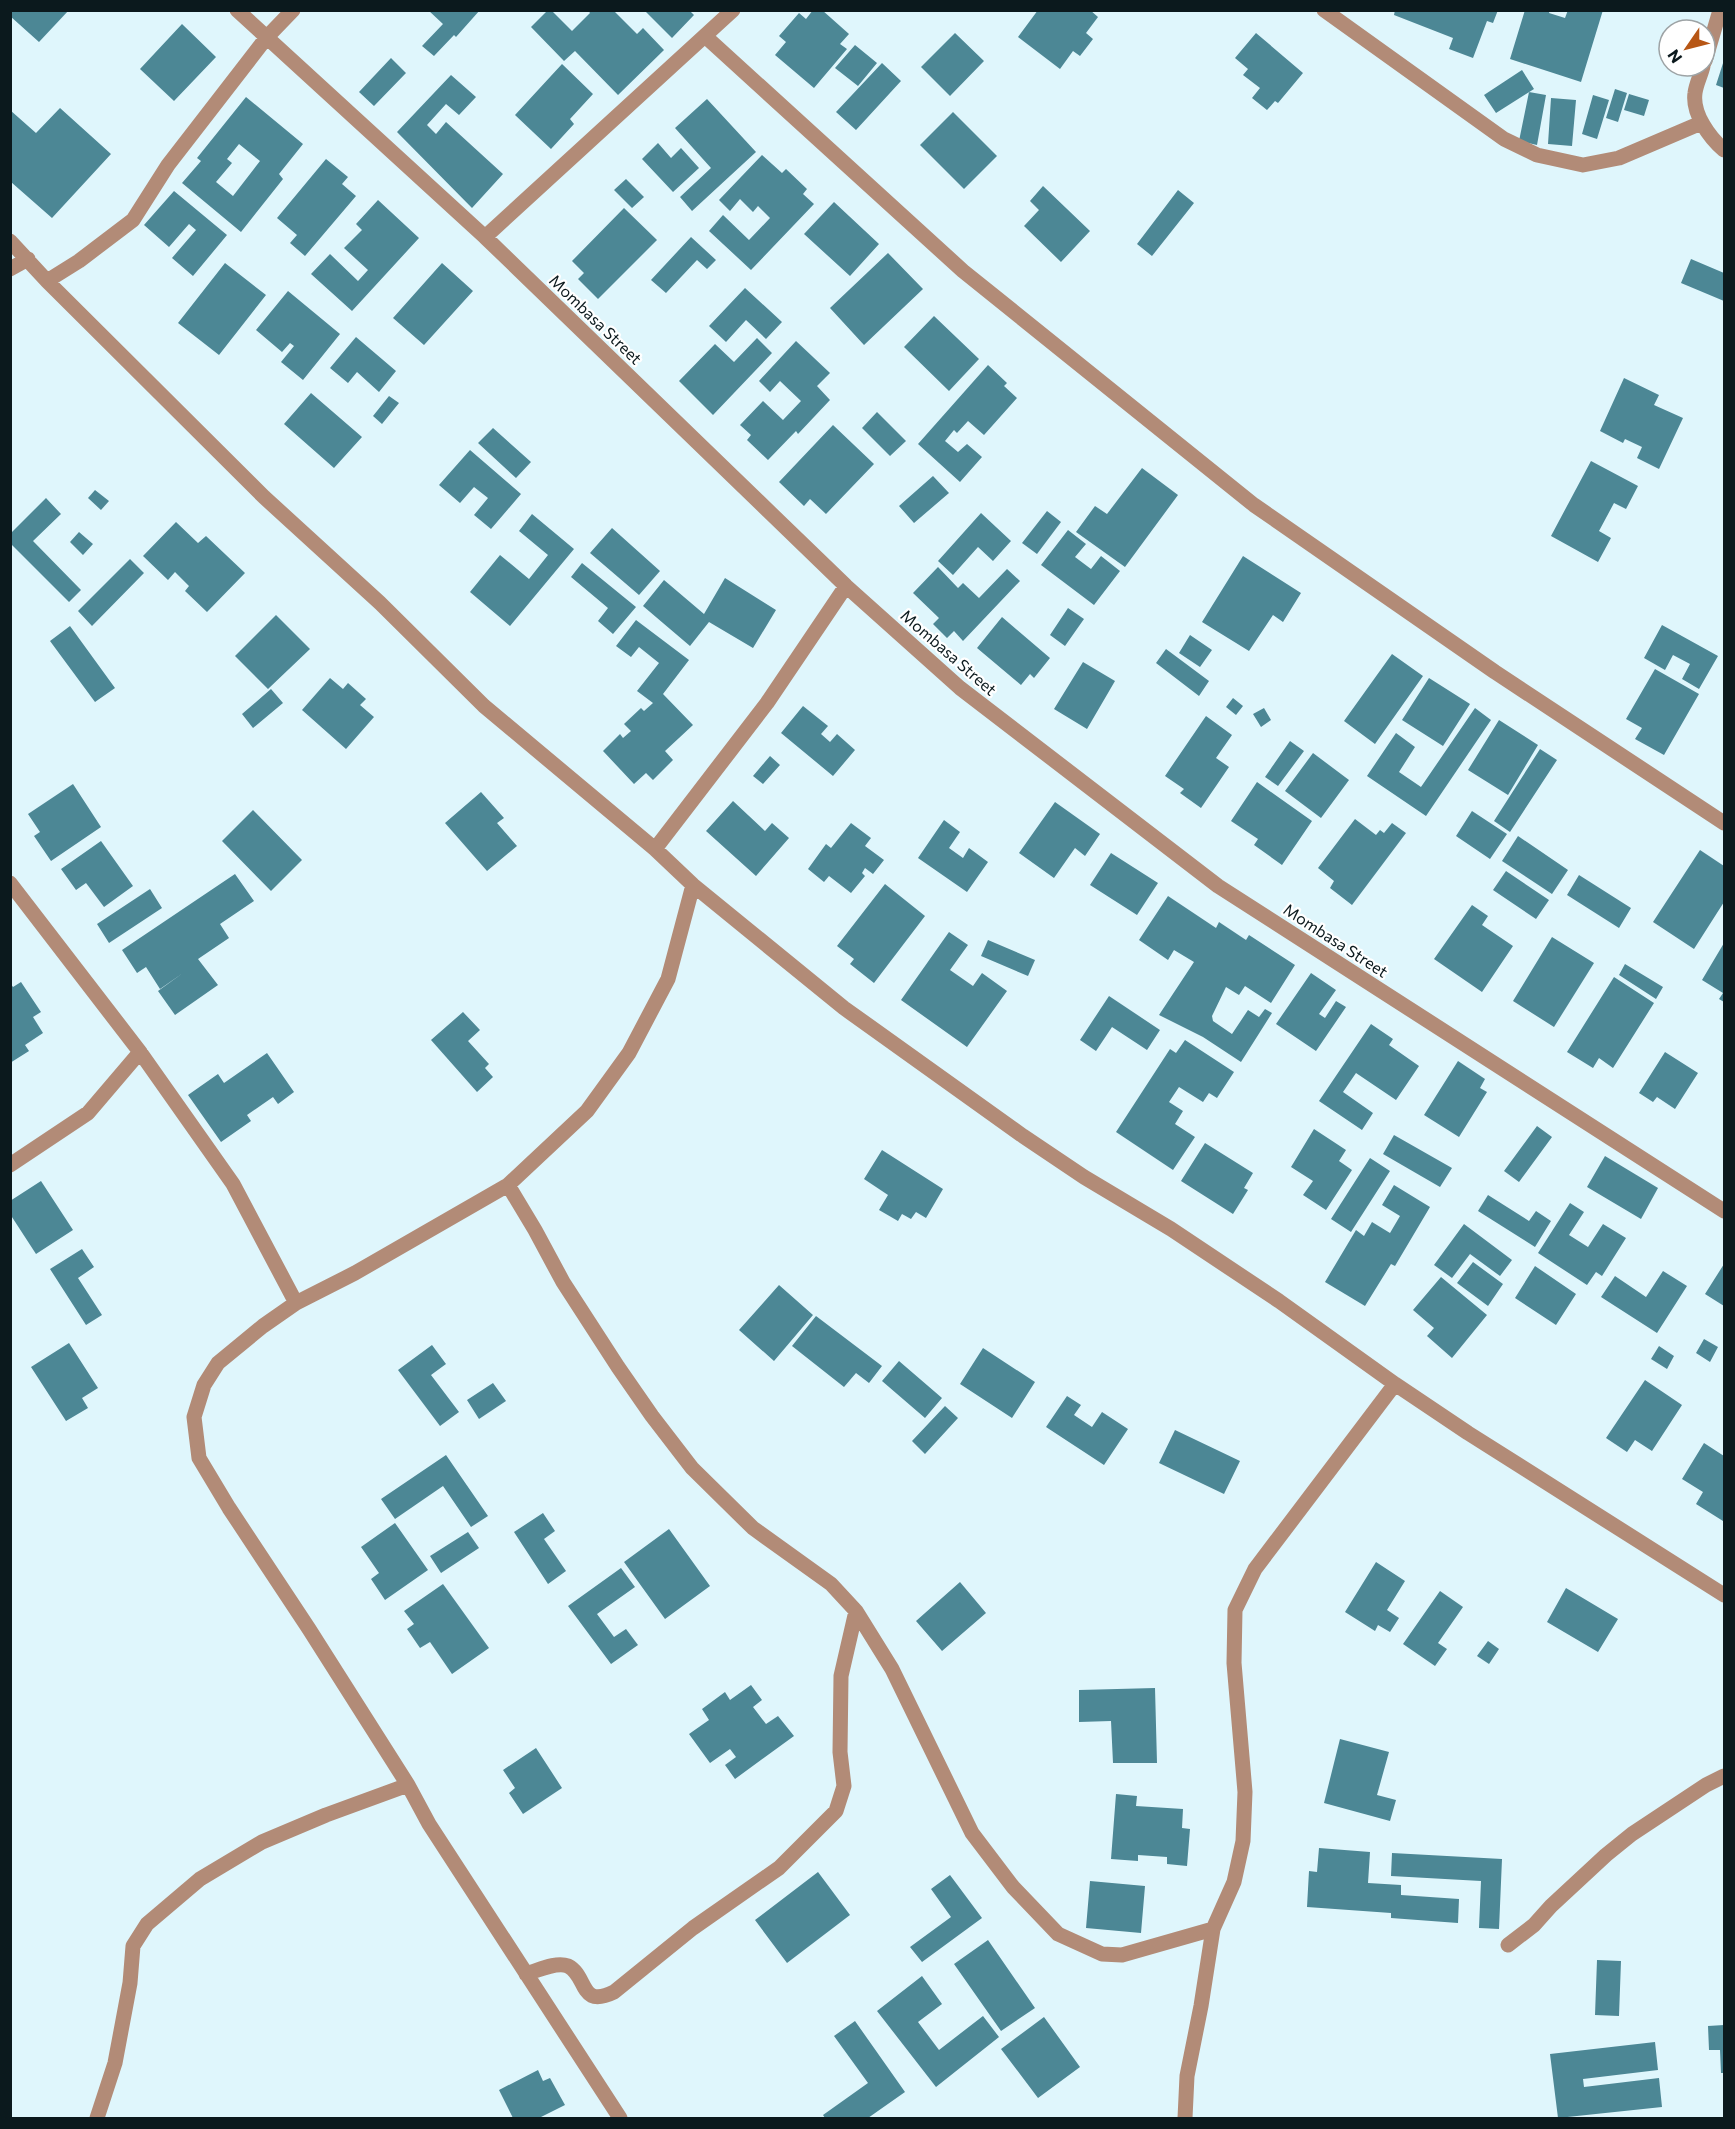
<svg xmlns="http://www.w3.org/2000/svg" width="1735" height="2129" font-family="Commissioner,sans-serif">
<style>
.building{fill:#4c8795;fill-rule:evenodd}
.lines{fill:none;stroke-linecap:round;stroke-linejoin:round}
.street{stroke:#b28b77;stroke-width:15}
.labels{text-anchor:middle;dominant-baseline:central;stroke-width:4.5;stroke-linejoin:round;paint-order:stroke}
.street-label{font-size:16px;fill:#0b191d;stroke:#fff}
</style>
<rect width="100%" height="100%" fill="#dff6fc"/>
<!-- building -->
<path class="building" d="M10 10H69L39 42 10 16Z
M428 10H480L456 37 454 35 434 56 422 46 443 24Z
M548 10H551L572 31 590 13 588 10H613L637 34 643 28 664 50 618 95 575 51 564 61 531 27Z
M644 10H689L694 15 672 38Z
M813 10H822L849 34 840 44 847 49 814 88 775 55 786 42 779 36 799 13 806 19Z
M1038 10H1090L1098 17 1086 33 1093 39 1080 56 1073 51 1060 69 1018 37Z
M1395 10H1498L1493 23 1487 21 1473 58 1449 49 1453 38 1394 15Z
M1525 10H1550L1549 13 1565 18 1568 10H1603L1581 82 1510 59Z
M182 24 216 57 174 101 140 69Z
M955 33 984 61 950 96 921 67Z
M1256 33 1303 73 1278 103 1275 101 1267 110 1252 98 1260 88 1243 75 1248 69 1235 58Z
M855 45 877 63 858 86 835 68Z
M391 58 406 73 374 106 359 92Z
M1724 60V88L1716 85Z
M882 63 901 81 856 130 836 112Z
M562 64 593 94 570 119 574 124 551 149 515 115Z
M1522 70 1534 89 1496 113 1484 95Z
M451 75 476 97 459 115 446 104 427 125 436 134 446 122 503 174 472 208 397 132Z
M1615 89 1627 93 1618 122 1606 118Z
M1529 92 1546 95 1537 145 1519 141Z
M1629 94 1649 100 1644 116 1624 110Z
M1593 95 1609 100 1597 139 1582 134Z
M246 97 303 144 279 174 283 179 241 232 182 183 201 161 197 158ZM239 144 260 161 233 196 216 182 232 163 227 159Z
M1551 98 1576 100 1572 146 1548 144Z
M707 99 756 152 692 211 680 197 711 168 675 128Z
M60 108 111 154 52 218 11 182 10 110 36 133Z
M953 112 997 156 964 189 920 145Z
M658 143 671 158 681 148 699 168 673 192 642 159Z
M762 155 782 173 786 169 807 189 803 194 814 204 751 270 709 231 723 215 749 240 770 218 758 206 753 212 740 199 730 211 719 200Z
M326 159 348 177 342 184 356 196 305 256 290 243 297 235 277 218Z
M626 179 644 197 632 208 614 190Z
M1043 186 1090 231 1061 262 1024 226 1039 210 1030 201Z
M1178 190 1194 203 1152 256 1137 244Z
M174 191 227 235 193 276 172 258 196 230 189 224 169 247 144 225Z
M378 200 419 238 352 311 311 274 330 254 358 281 368 270 344 248 362 230 356 224Z
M834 202 879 244 850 276 804 234Z
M624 208 657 240 598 299 578 279 584 273 572 261Z
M691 237 716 260 707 269 697 260 666 293 651 280Z
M888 253 923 289 864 345 830 308Z
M1691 259 1724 273V301L1681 283Z
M225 263 266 295 219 355 178 323Z
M442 263 473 291 424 345 393 318Z
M745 288 782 322 766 339 746 320 726 342 709 326Z
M288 291 340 334 303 380 281 362 294 346 290 343 282 352 256 330Z
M934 316 979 359 949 391 904 347Z
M356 337 396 371 379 392 357 372 348 383 330 368Z
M757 338 772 353 713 415 679 381 715 344 734 362Z
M796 341 830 373 817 386 830 400 798 434 796 431 768 460 747 440 751 435 740 425 763 401 783 420 801 401 780 381 770 392 759 381Z
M988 365 1007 383 1004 386 1017 398 984 435 968 421 957 433 954 430 945 441 958 452 967 444 982 457 960 482 918 444Z
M1624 378 1659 395 1654 405 1683 418 1659 469 1637 458 1642 447 1625 439 1623 443 1600 431Z
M311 393 362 437 334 468 284 424Z
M389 396 399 403 382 424 373 416Z
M877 412 906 441 890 456 862 428Z
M833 425 874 464 826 514 810 499 804 506 779 482Z
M493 428 531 462 516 478 478 443Z
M470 450 521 494 491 529 474 515 488 498 474 487 460 503 439 485Z
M1591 461 1638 486 1626 509 1614 503 1599 531 1611 538 1598 562 1551 536Z
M1142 468 1178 495 1125 567 1076 532 1095 506 1107 514Z
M933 476 949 493 914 523 899 506Z
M95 490 109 501 101 510 88 498Z
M46 498 61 514 33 541 81 590 69 602 10 543V534Z
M1047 511 1061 522 1037 554 1022 543Z
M981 513 1011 541 993 561 978 547 953 575 938 561Z
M532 514 574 549 510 626 470 592 500 555 529 579 548 555 519 531Z
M176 522 198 543 206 536 245 573 207 612 185 591 189 586 175 572 168 580 143 556Z
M612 528 660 571 639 595 590 553Z
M1068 530 1086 544 1075 557 1091 569 1101 556 1120 571 1094 605 1041 565Z
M79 532 93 544 83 555 70 542Z
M1243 556 1301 593 1283 622 1273 615 1249 651 1202 622Z
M130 559 144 573 92 626 78 611Z
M582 563 636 607 613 634 598 621 608 608 571 577Z
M938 567 958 588 963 583 979 598 1007 569 1020 581 963 641 954 631 947 638 933 624 939 618 913 593Z
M725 578 776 610 753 648 709 622 690 646 643 606 664 580 704 614Z
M1068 608 1084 619 1065 646 1050 635Z
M276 615 310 649 268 689 235 656Z
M1002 617 1050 658 1034 678 1030 674 1021 685 977 648Z
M636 620 689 660 663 694 693 725 665 751 673 760 653 780 646 773 634 784 603 751 620 734 623 738 631 731 624 724 641 708 644 711 653 703 637 691 659 663 639 647 631 657 616 646Z
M1662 625 1718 656 1699 689 1682 679 1690 664 1673 655 1665 670 1644 658Z
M70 626 115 688 95 702 50 641Z
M1190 635 1212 650 1200 667 1179 653Z
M1166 649 1209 681 1199 696 1156 663Z
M1392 654 1423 676 1375 744 1344 721Z
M1083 662 1115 681 1087 729 1054 709Z
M1655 669 1699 694 1664 755 1635 739 1642 728 1626 719Z
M330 678 343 689 348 683 366 699 360 705 374 717 346 749 302 710Z
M1429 678 1470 704 1443 746 1402 720Z
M271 689 283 703 253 728 242 714Z
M1233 698 1243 706 1236 715 1226 707Z
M803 706 828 726 821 734 830 742 837 734 855 750 833 776 781 733Z
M1264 708 1271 720 1261 727 1253 714Z
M1475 708 1491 720 1426 816 1367 776 1396 733 1415 747 1399 772 1421 787Z
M1206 716 1232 735 1216 758 1229 767 1201 808 1180 793 1184 789 1165 776Z
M1499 720 1538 745 1508 795 1468 770Z
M1290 741 1304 751 1278 786 1265 777Z
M1540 749 1557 760 1510 832 1494 821Z
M1313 753 1349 780 1321 818 1285 791Z
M770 756 780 765 763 784 753 776Z
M1257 782 1312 821 1282 865 1254 845 1258 839 1231 821Z
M73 784 101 827 51 861 34 836 40 832 28 814Z
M481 792 504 818 497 823 517 846 487 871 445 823Z
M733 801 765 831 772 823 789 838 756 876 706 831Z
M1055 802 1100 834 1085 856 1075 848 1054 878 1019 853Z
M253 810 302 860 271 891 222 841Z
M1472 811 1507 834 1490 859 1456 836Z
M1355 819 1376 835 1380 830 1384 833 1392 823 1406 833 1352 905 1330 888 1334 881 1318 868Z
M944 820 960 832 949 848 963 858 969 848 988 862 967 892 918 858Z
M851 823 871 838 865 846 884 860 873 874 865 868 862 873 865 876 851 893 829 876 824 882 808 869 826 844 831 848Z
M1518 836 1568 870 1552 894 1502 861Z
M101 841 133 886 104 907 86 883 76 890 61 869Z
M1700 850 1724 866V902L1694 949 1653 922Z
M1111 853 1158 883 1137 915 1090 885Z
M1506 871 1549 900 1536 919 1493 890Z
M235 874 254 901 220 924 229 938 198 959 218 985 175 1015 158 991 183 973 160 989 146 967 137 973 122 950Z
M1579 875 1631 908 1619 928 1567 895Z
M885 884 925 916 874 983 850 964 854 959 837 946Z
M150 889 162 908 109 943 97 924Z
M1168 896 1216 928 1219 922 1246 940 1249 935 1295 965 1271 1003 1245 986 1239 995 1226 987 1212 1016 1213 1021 1232 1034 1248 1010 1259 1017 1265 1009 1272 1013 1241 1062 1203 1037 1159 1015 1194 962 1174 950 1168 960 1139 940Z
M1472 905 1488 916 1482 925 1513 946 1482 992 1434 959Z
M949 932 968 945 950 970 973 986 982 973 1007 991 967 1047 901 1000Z
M1552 937 1594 963 1554 1027 1513 1001Z
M988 940 1035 960 1028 976 981 956Z
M1724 943V1002L1719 999 1723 993 1702 980Z
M1625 964 1663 987 1656 999 1619 975Z
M1311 973 1336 990 1319 1014 1325 1018 1336 1001 1346 1007 1316 1051 1276 1024Z
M1614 977 1654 1003 1613 1068 1599 1058 1593 1068 1567 1052Z
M21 982 41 1012 33 1017 43 1033 25 1045 29 1051 10 1063V983L13 987Z
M1109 996 1160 1030 1147 1050 1112 1027 1096 1051 1080 1040Z
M463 1012 480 1030 468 1041 489 1064 485 1068 493 1077 477 1092 431 1040Z
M1371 1024 1393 1039 1389 1045 1419 1066 1396 1100 1356 1073 1343 1092 1373 1113 1362 1130 1319 1101Z
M1185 1040 1234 1072 1217 1098 1209 1093 1203 1102 1179 1087 1169 1102 1183 1111 1175 1124 1195 1137 1173 1170 1116 1132 1170 1049 1176 1053Z
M1665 1052 1698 1073 1675 1109 1657 1097 1653 1102 1639 1093Z
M267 1053 294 1092 278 1104 273 1097 247 1115 251 1121 221 1142 188 1095 218 1074 224 1083Z
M1458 1061 1485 1079 1480 1088 1487 1092 1459 1137 1424 1115Z
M1537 1126 1552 1137 1519 1182 1504 1171Z
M1314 1129 1346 1150 1339 1161 1352 1170 1326 1210 1303 1195 1313 1181 1291 1167Z
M1394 1135 1452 1168 1440 1187 1383 1154Z
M1205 1143 1253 1173 1244 1188 1248 1190 1233 1214 1181 1181Z
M882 1150 943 1189 926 1218 916 1212 911 1219 902 1214 898 1221 879 1210 888 1195 864 1179Z
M1605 1156 1658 1188 1641 1219 1587 1187Z
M1370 1158 1390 1171 1351 1232 1331 1219Z
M41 1181 73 1230 36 1254 10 1214V1201Z
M1394 1185 1430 1207 1395 1266 1391 1264 1365 1306 1325 1282 1356 1230 1364 1236 1372 1222 1390 1233 1400 1216 1382 1205Z
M1488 1195 1529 1221 1536 1211 1551 1221 1535 1247 1478 1211Z
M1570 1203 1584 1212 1569 1235 1588 1247 1603 1224 1626 1238 1602 1276 1596 1272 1587 1285 1538 1253Z
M1464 1224 1512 1260 1500 1276 1470 1254 1452 1278 1434 1265Z
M82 1249 94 1267 78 1278 102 1315 86 1325 50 1269Z
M1473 1262 1503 1284 1488 1306 1457 1283Z
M1724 1264V1306L1705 1294Z
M1535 1266 1576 1294 1556 1325 1515 1298Z
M1663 1271 1687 1286 1657 1333 1601 1297 1615 1276 1646 1297Z
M1441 1277 1487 1315 1452 1358 1427 1336 1434 1328 1413 1310Z
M779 1285 813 1315 774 1361 739 1330Z
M816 1316 882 1366 869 1383 856 1373 844 1387 792 1346Z
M1704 1339 1718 1347 1710 1362 1696 1353Z
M69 1343 98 1388 82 1398 88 1408 66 1421 31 1367Z
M432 1345 446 1364 431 1375 459 1412 440 1426 398 1370Z
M1659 1346 1674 1356 1667 1369 1651 1359Z
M983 1348 1035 1382 1012 1418 960 1384Z
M899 1361 942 1398 925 1418 882 1381Z
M1645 1380 1682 1405 1652 1451 1635 1440 1627 1452 1606 1438Z
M493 1383 506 1401 479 1419 467 1400Z
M1067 1396 1081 1405 1074 1415 1092 1427 1102 1412 1128 1429 1104 1465 1046 1427Z
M945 1406 958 1418 925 1454 912 1441Z
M1175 1430 1240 1461 1224 1494 1159 1463Z
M1704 1443 1724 1456 1723 1521 1696 1504 1703 1492 1682 1479Z
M446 1455 488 1516 471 1527 443 1486 395 1519 381 1499Z
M543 1513 555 1531 544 1539 566 1571 548 1584 514 1532Z
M395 1523 428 1570 385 1600 371 1579 379 1573 361 1547Z
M669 1529 710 1586 665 1619 624 1562Z
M468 1532 479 1548 441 1573 430 1556Z
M1376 1562 1405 1581 1387 1610 1399 1618 1390 1632 1378 1625 1375 1631 1345 1612Z
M621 1568 635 1587 597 1614 614 1637 626 1629 638 1645 611 1664 568 1606Z
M960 1582 986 1613 942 1651 916 1621Z
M443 1584 489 1648 452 1674 430 1642 420 1648 407 1629 414 1624 404 1611Z
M1566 1588 1618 1619 1598 1652 1547 1622Z
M1440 1591 1463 1607 1438 1643 1447 1649 1435 1666 1403 1644Z
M1488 1641 1499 1649 1489 1664 1477 1656Z
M751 1685 762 1700 753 1707 766 1724 778 1716 794 1736 735 1779 725 1765 736 1757 730 1749 710 1763 689 1734 709 1720 702 1709 725 1692 730 1700Z
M1155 1688 1157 1763H1113L1111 1721 1079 1722V1690Z
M1340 1739 1389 1752 1377 1795 1396 1800 1390 1821 1324 1803Z
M536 1748 562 1788 523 1814 509 1793 515 1788 503 1770Z
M1116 1794 1137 1796 1136 1806 1183 1809 1182 1828 1190 1829 1187 1866 1167 1864V1857L1138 1855V1861L1111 1859Z
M1319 1848 1370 1852 1368 1883 1401 1885V1895L1459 1899 1458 1923 1391 1918V1913L1307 1907 1309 1871 1317 1872Z
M1392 1853 1502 1859 1499 1929 1479 1928 1481 1881 1391 1876Z
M818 1872 850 1915 787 1963 755 1920Z
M950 1875 982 1918 922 1962 910 1947 951 1917 931 1889Z
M1090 1881 1145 1886 1141 1933 1086 1928Z
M988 1940 1035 2008 1001 2031 954 1964Z
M1597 1960 1621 1961 1619 2016 1595 2015Z
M922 1976 942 2004 918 2022 939 2050 983 2016 999 2037 936 2087 877 2011Z
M1044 2017 1080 2067 1038 2098 1001 2049Z
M855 2021 905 2092 868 2118H825L823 2115 868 2083 834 2036Z
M1724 2025V2073H1721L1720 2050H1709L1708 2026Z
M1655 2042 1658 2070 1583 2079 1584 2087 1659 2078 1662 2107 1558 2118 1550 2054Z
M538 2070 543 2081 550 2078 565 2105 539 2118H513L499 2090Z"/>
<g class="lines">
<!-- street -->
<path class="street" d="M237 10 485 237 846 586 960 688 1218 886 1724 1211
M1324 10 1504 139 1537 155 1583 165 1619 158 1701 123
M706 37 963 271 1254 505 1495 672 1724 823
M1705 61 1720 10
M1703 66C1701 75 1696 84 1695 93 1692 114 1710 138 1724 150
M485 237 733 10
M10 241 47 281 264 497 380 603 484 706 655 849 693 885 844 1008 1023 1136 1084 1177 1171 1229 1279 1301 1395 1384 1468 1433 1724 1595
M10 269 28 259
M47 281 79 261 133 220 168 165 267 37 293 10
M655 849 767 703 846 586
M10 883 140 1052 233 1184 296 1303
M10 1165 88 1113 140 1052
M508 1185 535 1230 563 1282 618 1367 652 1416 692 1468 753 1528 831 1584 856 1611 892 1669 972 1833 1013 1887 1058 1934 1102 1954 1122 1955 1213 1929
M1508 1945 1534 1925 1551 1906 1606 1855 1632 1834 1706 1785 1724 1776
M526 1974C537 1971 556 1961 568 1966 588 1976 579 2009 614 1992L693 1928 779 1868 836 1811 844 1786 840 1752 841 1676 856 1611
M97 2118 115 2063 130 1983 133 1946 147 1924 200 1879 262 1842 326 1815 408 1785
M620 2118 429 1824 408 1785 309 1629 229 1508 199 1458 194 1417 204 1385 218 1363 263 1326 296 1303 355 1273 508 1185 587 1111 629 1053 668 979 693 885
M1185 2118 1187 2076 1201 2006 1213 1929 1234 1882 1243 1841 1245 1792 1234 1663 1235 1610 1255 1569 1395 1384"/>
</g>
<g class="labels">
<!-- street labels -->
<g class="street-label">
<text transform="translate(596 319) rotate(44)">Mombasa Street</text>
<text transform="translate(949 652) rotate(41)">Mombasa Street</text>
<text transform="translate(1336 940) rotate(33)">Mombasa Street</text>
</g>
</g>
<!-- border -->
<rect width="1735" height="2129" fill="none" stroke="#0b191d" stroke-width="24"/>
<!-- north arrow -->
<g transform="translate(1687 48) rotate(235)"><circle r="28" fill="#ffffff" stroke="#9da3a5" stroke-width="1.5"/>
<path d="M0-4.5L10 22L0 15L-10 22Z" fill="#b75615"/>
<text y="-9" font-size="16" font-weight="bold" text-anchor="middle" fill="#0b191d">N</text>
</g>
</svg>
